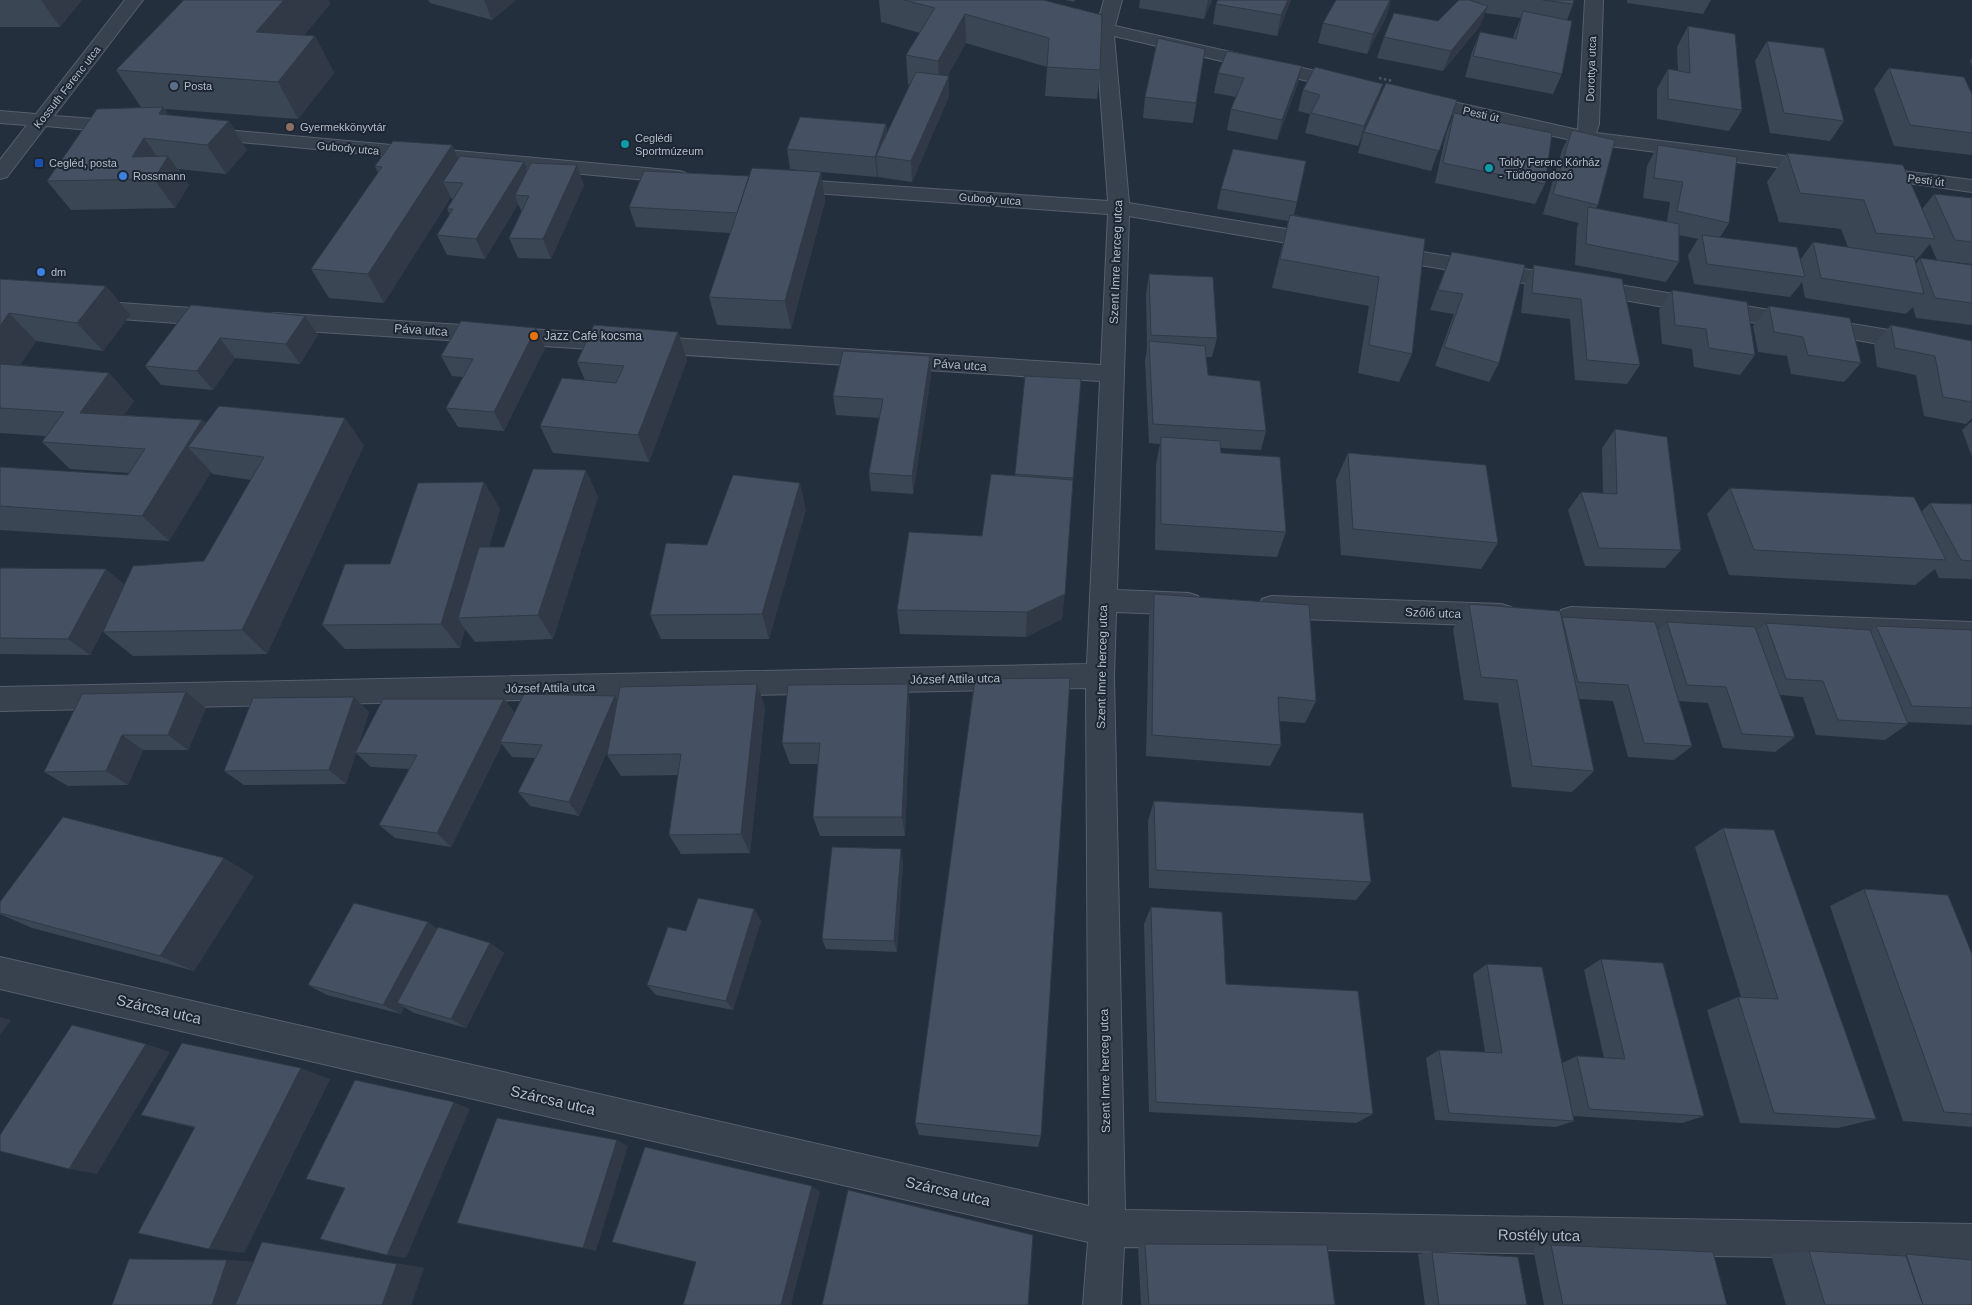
<svg xmlns="http://www.w3.org/2000/svg" width="1972" height="1305" font-family="Helvetica,sans-serif">
<style>
.lines{fill:none;stroke-linecap:round;stroke-linejoin:round}
.minor-casing{stroke:#565f6c;stroke-width:2}
.path{stroke:#44595c;stroke-width:2.5;stroke-dasharray:2.5 2.5;stroke-linecap:butt}
.minor{fill:#38414e;fill-rule:evenodd}
.wall{fill:#3b4654}
.shaded-wall{fill:#303945}
.building{fill:#455162;stroke:#303945}
.service-dot{fill:#5c6f8a;stroke:#1d2633;stroke-width:2}
.education-dot{fill:#8d6e63;stroke:#1d2633;stroke-width:2}
.culture-dot{fill:#0f9aa8;stroke:#1d2633;stroke-width:2}
.transit-dot{fill:#1a4fb4;stroke:#1d2633;stroke-width:2}
.shop-dot{fill:#3f7fe0;stroke:#1d2633;stroke-width:2}
.food-dot{fill:#e8710a;stroke:#1d2633;stroke-width:2}
.labels{text-anchor:middle;dominant-baseline:central;stroke-width:4;stroke-linejoin:round;paint-order:stroke}
.far-street-label{font-size:11px;fill:#b4bcc9;stroke:#1d2633}
.far-poi-label{font-size:11px;fill:#b4bcc9;stroke:#1d2633;text-anchor:start}
.street-label{font-size:12px;fill:#b4bcc9;stroke:#1d2633}
.poi-label{font-size:12px;fill:#b4bcc9;stroke:#1d2633;text-anchor:start}
.near-street-label{font-size:15px;fill:#b4bcc9;stroke:#1d2633}
</style>
<rect width="100%" height="100%" fill="#242f3e"/>
<g class="lines">
<!-- minor casing -->
<g class="minor-casing">
<path id="minor" d="M125 0H143L54 116 123 121 130 123 133 127 130 131 123 133 46 126 7 177 0 179V160L27 125 0 123V111L36 114Z
M1104 0H1122L1115 26 1347 78 1354 80 1356 84 1354 88 1347 90 1114 36 1129 203 1322 235 1329 237 1333 242 1329 247 1322 249 1129 216 1117 590 1189 593 1198 596 1202 604 1198 612 1189 615 1116 612 1114 676 1125 1210 1972 1224V1260L1124 1247 1121 1305H1083L1088 1242 0 989V957L1089 1206 1086 688 0 711V687L1087 664 1100 381 273 329 265 326 262 321 265 316 273 313 1101 365 1108 214 786 191 779 189 776 185 779 181 786 179 1108 201 1096 32 1083 29 1080 25 1083 21 1089 20 1098 22Z
M1585 0H1603L1599 124 1596 133 1817 160 1824 162 1827 166 1824 170 1817 172 1585 143 1418 106 1411 104 1409 100 1411 96 1418 94 1578 130Z
M204 128 679 171 686 173 689 177 686 181 679 183 197 138 194 134 197 130Z
M1872 167 1972 180V192L1865 177 1862 173 1865 169Z
M1387 246 1972 344V360L1380 258 1376 253 1380 248Z
M91 301 221 310 229 313 232 318 229 323 221 326 91 317 83 314 80 309 83 304Z
M1271 596 1501 604 1511 607 1514 615 1511 623 1501 626 1271 618 1262 615 1258 607 1262 599Z
M1571 607 1972 622V644L1571 629 1561 626 1558 618 1561 610Z"/>
</g>
<!-- path -->
<path class="path" d="M1379 78 1392 81"/>
<!-- minor -->
<use href="#minor" class="minor"/>
</g>
<!-- wall -->
<path class="wall" d="M0 0H82L60 27H0Z
M182 0H328L330 4 304 35 315 36 334 73 298 119 165 109 168 115 229 121 247 150 226 174 178 169 189 185 175 208 71 210 47 181 141 107 116 70 183 1Z
M428 0H516L492 20 430 3Z
M879 0H1043L1100 70 1097 99 1045 96 1047 67 966 43 947 76 949 96 912 182 878 177V175L877 177 821 172 825 201 791 329 717 325 709 297 730 233 636 227 629 207 749 176 807 171 790 169 787 149 886 124 887 133 910 85 908 84 906 55 920 33 881 22Z
M1065 0H1075L1074 2Z
M1140 0H1212L1204 19 1139 8Z
M1218 0H1291L1277 36 1213 24 1216 4Z
M1459 0H1574L1573 4 1567 20 1562 74 1553 94 1465 77 1472 52 1480 32 1513 38 1515 32 1521 18 1485 13 1480 26 1443 71 1377 58 1384 37 1438 21Z
M1627 0H1711L1703 14 1627 3Z
M1387 15 1367 54 1318 43 1323 23Z
M1688 26 1742 110 1729 131 1657 119V89L1668 69 1678 71 1677 47Z
M1767 41 1844 121 1830 141 1770 133 1755 61Z
M1205 49 1193 123 1143 118 1145 97Z
M1972 58V67L1970 61Z
M1302 66 1297 86 1277 140 1227 130 1231 109 1236 97 1214 93 1218 73Z
M1889 68 1972 133V155L1894 146 1874 89Z
M1303 90 1377 104 1358 146 1305 133 1310 114 1298 111Z
M1457 100 1431 171 1358 153 1364 132Z
M1454 113 1545 184 1535 204 1435 183 1446 134Z
M1572 130 1598 205 1596 208 1667 222 1670 202 1643 198 1647 166 1658 145 1729 223 1720 237 1801 259 1813 242 1848 247 1841 229 1779 222 1767 182 1787 153 1922 209 1934 194 1972 198V264L1937 260 1930 244 1915 262 1916 264 1920 258 1972 265V325L1916 318 1913 307 1906 314 1805 298 1802 282 1790 297 1694 284 1688 255 1698 239 1679 235V262L1666 282 1575 265 1577 227 1579 223 1543 214 1562 150Z
M452 145 458 159 524 162 527 170 584 185 551 259 518 258 509 238 522 212 518 204 485 259 447 255 437 235 450 215 447 209 452 200 451 197 384 303 329 298 311 269 378 173 375 166Z
M1221 189 1297 202 1294 215 1425 239 1412 354 1399 382 1358 373 1369 306 1272 288 1288 221 1217 209Z
M1452 252 1499 363 1489 382 1435 366 1454 314 1430 310 1444 272Z
M1534 265 1622 279 1640 365 1627 384 1575 380 1570 319 1521 313 1524 285Z
M1149 274 1217 338 1212 357H1206L1208 375 1266 431 1261 450 1221 448V453L1286 532 1277 557 1155 550 1156 464 1160 444 1149 443 1145 360 1147 349 1146 294Z
M0 279 106 286 130 315 103 351 36 341 20 365 109 373 134 401 124 415 202 420 206 424 364 445 267 654 133 656 103 632 107 622 90 655 0 654V568L106 569 124 585 204 561 251 480 212 474 211 472 169 541 0 530V467L128 475 129 473 70 469 42 442 46 436 0 433Z
M1672 290 1755 355 1740 375 1694 367 1692 349 1662 344 1659 310Z
M191 305 305 316 318 335 300 364 235 358 213 390 161 385 145 366Z
M1769 306 1861 363 1844 382 1791 374 1787 356 1758 352 1753 326Z
M1891 325 1972 343V418L1966 424 1924 416 1916 375 1877 367 1874 344Z
M536 328 545 348 504 431 458 427 446 408 463 377 452 376 441 356Z
M678 332 687 360 649 462 553 453 540 426 585 380 577 362Z
M930 356 931 376 913 494 871 491 869 473 879 418 836 415 833 396Z
M1025 376 1081 379 1062 619 1026 637 900 634 897 610 982 536 1015 476Z
M1972 421V457L1962 430Z
M1615 429 1681 550 1665 568 1585 566 1568 510 1581 492 1603 493 1602 448Z
M1348 453 1498 543 1481 569 1341 555 1336 480Z
M484 482 500 509 489 547H504L598 497 553 639 475 642 465 629 460 648 345 649 322 625 390 564Z
M1730 488 1922 511 1930 503 1972 504V579L1939 578 1935 569 1915 585 1729 575 1707 514Z
M806 509 769 639H661L650 615 707 545Z
M1154 594 1316 701 1305 723 1279 721 1281 745 1270 766 1146 756 1149 618Z
M1469 604 1561 618 1562 617 1658 631 1667 622 1756 631 1766 623 1870 631 1876 626 1972 630V725L1907 722 1908 724 1885 740 1816 735 1803 697 1780 695 1795 737 1775 752 1723 748 1708 703 1679 701 1692 746 1674 760 1628 757 1613 701 1579 699 1594 771 1572 792 1512 787 1498 703 1464 700 1453 629Z
M82 694 206 708 188 750H143L128 785 68 786 44 772Z
M615 696 618 700 765 707 750 853 681 854 669 835 678 775 621 776 607 755 609 747 579 816 530 806 518 792 535 758 512 757 502 744 451 847 395 838 379 825 409 769 371 767 356 753 346 784 244 785 224 771 354 697 369 712 358 747 504 699 515 713Z
M910 707 905 836H820L813 817 818 764H790L782 743Z
M1154 801 1371 882 1356 900 1149 888 1148 821Z
M1723 828 1876 1119 1838 1128 1740 1123 1707 1010 1738 997H1741L1695 847Z
M903 862 897 952 826 949 822 939Z
M254 876 194 971 32 928 0 914V902Z
M1864 889 1972 954V1127L1903 1121 1830 906Z
M1151 907 1226 984 1373 1114 1356 1123 1149 1112 1144 924Z
M754 909 761 921 733 1010 656 995 647 985 686 931Z
M428 922 437 929 490 943 504 953 466 1028 414 1013 404 1007 401 1014 327 995 308 985Z
M1601 959 1704 1116 1682 1123 1573 1116 1574 1121 1556 1127 1435 1120 1426 1058 1439 1050 1485 1052 1473 974 1487 964 1562 1063 1577 1056 1604 1058 1584 970Z
M330 1079 244 1253 195 1128 141 1115Z
M915 1123 1041 1136 1038 1147 919 1135Z
M262 1242 295 1247 424 1268 411 1305 227 1260 254 1262Z
M1145 1244 1335 1305H1141L1138 1248Z
M1551 1245 1727 1305H1544L1533 1248Z
M1809 1251 1895 1255 1906 1254 1972 1305H1786L1771 1255Z
M1432 1252 1527 1305H1425L1418 1254Z"/>
<!-- shaded-wall -->
<path class="shaded-wall" d="M41 0H82L60 27Z
M284 0H328L330 4 276 69 256 32Z
M484 0H516L492 20Z
M1208 0H1212L1204 19Z
M1288 0H1291L1277 36 1281 15Z
M1390 0H1391L1387 15 1367 54 1373 34Z
M1488 6 1480 26 1443 71 1451 51Z
M965 14 966 43 940 90 938 61Z
M315 36 334 73 298 119 278 82Z
M1302 66 1297 86 1277 140 1282 120Z
M949 76V96L912 182 911 161Z
M1383 84 1377 104 1358 146 1364 126Z
M163 107 183 136 179 143 159 114Z
M229 121 247 150 226 174 207 145Z
M886 124 888 144 876 156 878 175 877 177 875 157Z
M144 138 163 165 168 156 189 185 175 208 154 179 132 157Z
M452 145 465 175 443 182 451 197 384 303 368 274Z
M524 162 532 182 515 195 518 204 485 259 476 239Z
M577 165 584 185 551 259 543 239Z
M821 172 825 201 791 329 785 301Z
M106 286 130 315 103 351 77 323Z
M9 313 36 341 4 390 0 386V326Z
M305 316 318 335 300 364 286 344Z
M536 328 545 348 504 431 494 412Z
M678 332 687 360 649 462 638 435Z
M220 338 235 358 213 390 197 371Z
M930 356 931 376 913 494 912 476Z
M109 373 134 401 107 440 80 413Z
M345 418 364 445 267 654 242 630Z
M202 420 226 447H188L211 472 169 541 142 516Z
M586 470 598 497 553 639 538 615Z
M484 482 500 509 468 618H458L465 629 460 648 441 624Z
M800 483 806 509 769 639 762 614Z
M106 569 126 586 90 655 68 639Z
M1065 594 1062 619 1026 637 1027 612Z
M757 684 765 707 750 853 741 834Z
M908 684 910 707 905 836 902 817Z
M186 692 206 708 188 750 168 735Z
M615 696 624 711 579 816 569 802Z
M354 697 369 712 346 784 329 770Z
M504 699 516 715 500 742 502 744 451 847 437 833Z
M122 735 143 750 128 785 106 771Z
M901 849 903 862 897 952 894 941Z
M224 858 254 876 194 971 160 956Z
M754 909 761 921 733 1010 726 1001Z
M428 922 443 933 397 1003 404 1007 401 1014 383 1005Z
M490 943 504 953 466 1028 451 1019Z
M0 1017 11 1020 0 1035Z
M146 1044 170 1052 97 1174 69 1169Z
M301 1068 330 1079 244 1253 209 1249Z
M454 1102 470 1109 406 1258 387 1255Z
M617 1140 628 1146 596 1251 583 1248Z
M812 1186 820 1192 791 1305H781Z
M227 1260 262 1263 248 1305H212Z
M397 1264 424 1268 411 1305H382Z"/>
<!-- building -->
<path class="building" d="M184 0H284L256 32 315 36 278 82 116 70Z
M904 0H1043L1102 15 1100 70 1047 67 1049 38 965 14 938 61 906 55 935 8Z
M1218 0H1288L1281 15 1216 4Z
M1336 0H1390L1373 34 1323 23Z
M1459 0H1469L1488 6 1451 51 1384 37 1394 13 1438 21Z
M1543 0H1574L1573 4Z
M1523 11 1572 21 1562 74 1473 56 1480 32 1516 39Z
M1688 26 1735 34 1742 110 1668 99V69L1690 73Z
M1158 38 1205 49 1196 103 1145 97Z
M1767 41 1824 48 1844 121 1784 113Z
M1227 51 1302 66 1282 120 1231 109 1244 78 1218 73Z
M1315 67 1383 84 1364 126 1311 113 1320 95 1303 90Z
M1889 68 1964 77 1972 94V133L1910 125Z
M916 72 949 76 911 161 876 156Z
M1386 83 1457 100 1439 151 1364 132Z
M163 107 159 114 229 121 207 145 144 138 132 157 168 156 154 179 47 181 97 109Z
M1454 113 1552 133 1545 184 1443 163Z
M800 117 886 124 875 157 787 149Z
M1572 130 1615 140 1598 205 1553 194Z
M393 141 452 145 368 274 311 269 382 167 375 166Z
M1658 145 1737 157 1729 223 1677 211 1683 182 1654 178Z
M1233 149 1306 161 1297 202 1221 189Z
M1787 153 1903 165 1935 239 1876 233 1864 200 1800 193Z
M460 156 524 162 476 239 437 235 453 209H447L463 183 443 182Z
M531 163 577 165 543 239 509 238 529 196 515 195Z
M752 168 821 172 785 301 709 297Z
M644 171 749 176 737 213 629 207Z
M1934 194 1972 198V242L1955 240Z
M1588 207 1679 224V262L1586 244Z
M1290 215 1425 239 1412 354 1369 345 1379 277 1280 259Z
M1702 235 1797 247 1805 277 1707 264Z
M1813 242 1914 257 1924 294 1821 278Z
M1452 252 1525 265 1499 363 1444 347 1463 294 1438 290Z
M1920 258 1972 265V303L1935 298Z
M1534 265 1622 279 1640 365 1587 360 1581 299 1532 293Z
M1149 274 1213 277 1217 338 1151 335Z
M0 279 106 286 77 323 9 313 0 326Z
M1672 290 1747 302 1755 355 1709 348 1706 329 1675 325Z
M191 305 305 316 286 344 220 338 197 371 145 366Z
M1769 306 1850 318 1861 363 1808 355 1803 337 1774 332Z
M461 321 536 328 494 412 446 408 473 359 441 356Z
M594 325 678 332 638 435 540 426 562 378 616 383 624 366 577 362Z
M1891 325 1972 341V402L1943 397 1935 356 1895 348Z
M1149 341 1205 346 1208 375 1260 381 1266 431 1153 424Z
M843 351 930 356 912 476 869 473 883 399 833 396Z
M0 364 109 373 80 413 202 420 142 516 0 506V467L128 475 145 449 42 442 64 412 0 408Z
M1025 376 1081 379 1073 478 1015 474Z
M219 406 345 418 242 630 103 632 133 566 204 561 264 457 188 447Z
M1615 429 1667 437 1681 550 1599 548 1581 492 1617 494Z
M1161 437 1220 441 1221 453 1280 457 1286 532 1161 524Z
M1348 453 1486 465 1498 543 1353 529Z
M533 469 586 470 538 615 458 618 479 547H504Z
M991 474 1073 480 1065 594 1027 612 897 610 909 532 982 536Z
M733 475 800 483 762 614 650 615 666 543 707 545Z
M484 482 441 624 322 625 345 564H390L418 483Z
M1730 488 1914 497 1946 560 1754 550Z
M1930 503 1972 504V561L1961 560Z
M0 568 106 569 68 639 0 638Z
M1154 594 1309 605 1316 701 1278 697 1281 745 1152 735Z
M1469 604 1560 611 1594 771 1532 766 1517 680 1481 677Z
M1562 617 1655 622 1692 746 1644 743 1628 685 1578 682Z
M1667 622 1755 627 1795 737 1742 734 1726 687 1687 685Z
M1766 623 1870 630 1908 724 1838 720 1823 681 1786 679Z
M1876 626 1972 630V708L1912 706Z
M1070 678 1041 1136 915 1123 975 679Z
M757 684 741 834 669 835 681 754 607 755 620 687Z
M908 684 902 817H813L820 743H782L788 685Z
M186 692 168 735H122L106 771 44 772 82 694Z
M524 694 615 696 569 802 518 792 542 745 500 742Z
M354 697 329 770 224 771 253 698Z
M383 699H504L437 833 379 825 417 755 355 753Z
M1154 801 1363 813 1371 882 1156 870Z
M63 817 224 858 160 956 0 913V902Z
M1723 828 1774 830 1876 1119 1774 1113 1738 997 1778 999Z
M832 847 901 849 894 941 822 939Z
M1864 889 1948 895 1972 954V1114L1944 1112Z
M698 898 754 909 726 1001 647 985 668 927 686 931Z
M354 903 428 922 383 1005 308 985Z
M1151 907 1222 912 1226 984 1358 991 1373 1114 1156 1102Z
M438 927 490 943 451 1019 397 1003Z
M1601 959 1663 963 1704 1116 1589 1109 1577 1056 1625 1059Z
M1487 964 1542 967 1574 1121 1449 1113 1439 1050 1502 1053Z
M72 1025 146 1044 69 1169 0 1151V1135Z
M182 1043 301 1068 209 1249 138 1233 195 1127 141 1115Z
M355 1080 454 1102 387 1255 320 1239 345 1188 306 1179Z
M497 1118 617 1140 583 1248 457 1223Z
M645 1147 812 1186 781 1305H683L696 1262 612 1242Z
M848 1190 1033 1235 1028 1305H822Z
M262 1242 397 1264 382 1305H235Z
M1145 1244 1327 1245 1335 1305H1149Z
M1551 1245 1713 1252 1727 1305H1563Z
M1809 1251 1906 1256 1923 1305H1825Z
M1432 1252 1518 1257 1527 1305H1439Z
M1906 1254 1972 1260V1305H1923Z
M129 1259 227 1260 212 1305H112Z"/>
<!-- markers -->
<circle class="service-dot" cx="174" cy="86" r="5"/>
<circle class="education-dot" cx="290" cy="127" r="5"/>
<g class="culture-dot">
<circle cx="625" cy="144" r="5"/>
<circle cx="1489" cy="168" r="5"/>
</g>
<rect class="transit-dot" x="34" y="158" width="10" height="10" rx="2.5"/>
<g class="shop-dot">
<circle cx="123" cy="176" r="5"/>
<circle cx="41" cy="272" r="5"/>
</g>
<circle class="food-dot" cx="534" cy="336" r="5"/>
<g class="labels">
<!-- far-street labels -->
<g class="far-street-label">
<text transform="translate(1591 69) rotate(-88)">Dorottya utca</text>
<text transform="translate(67 87) rotate(-52)">Kossuth Ferenc utca</text>
<text transform="translate(1481 114) rotate(13)">Pesti út</text>
<text transform="translate(348 148) rotate(5)">Gubody utca</text>
<text transform="translate(1926 180) rotate(7)">Pesti út</text>
<text transform="translate(990 199) rotate(4)">Gubody utca</text>
</g>
<!-- far-poi labels -->
<g class="far-poi-label">
<text x="184" y="86">Posta</text>
<text x="300" y="127">Gyermekkönyvtár</text>
<text x="635" y="138">Ceglédi<tspan x="635" dy="13">Sportmúzeum</tspan></text>
<text x="1499" y="162">Toldy Ferenc Kórház<tspan x="1499" dy="13">- Tüdőgondozó</tspan></text>
<text x="49" y="163">Cegléd, posta</text>
<text x="133" y="176">Rossmann</text>
<text x="51" y="272">dm</text>
</g>
<!-- street labels -->
<g class="street-label">
<text transform="translate(1116 262) rotate(-88)">Szent Imre herceg utca</text>
<text transform="translate(421 330) rotate(4)">Páva utca</text>
<text transform="translate(960 365) rotate(4)">Páva utca</text>
<text transform="translate(1433 613) rotate(2)">Szőlő utca</text>
<text transform="translate(1102 667) rotate(-89)">Szent Imre herceg utca</text>
<text transform="translate(955 679) rotate(-1)">József Attila utca</text>
<text transform="translate(550 688) rotate(-1)">József Attila utca</text>
<text transform="translate(1105 1071) rotate(-91)">Szent Imre herceg utca</text>
</g>
<!-- poi labels -->
<g class="poi-label">
<text x="544" y="336">Jazz Café kocsma</text>
</g>
<!-- near-street labels -->
<g class="near-street-label">
<text transform="translate(159 1009) rotate(13)">Szárcsa utca</text>
<text transform="translate(553 1100) rotate(13)">Szárcsa utca</text>
<text transform="translate(948 1191) rotate(13)">Szárcsa utca</text>
<text transform="translate(1539 1235) rotate(1)">Rostély utca</text>
</g>
</g>
</svg>
